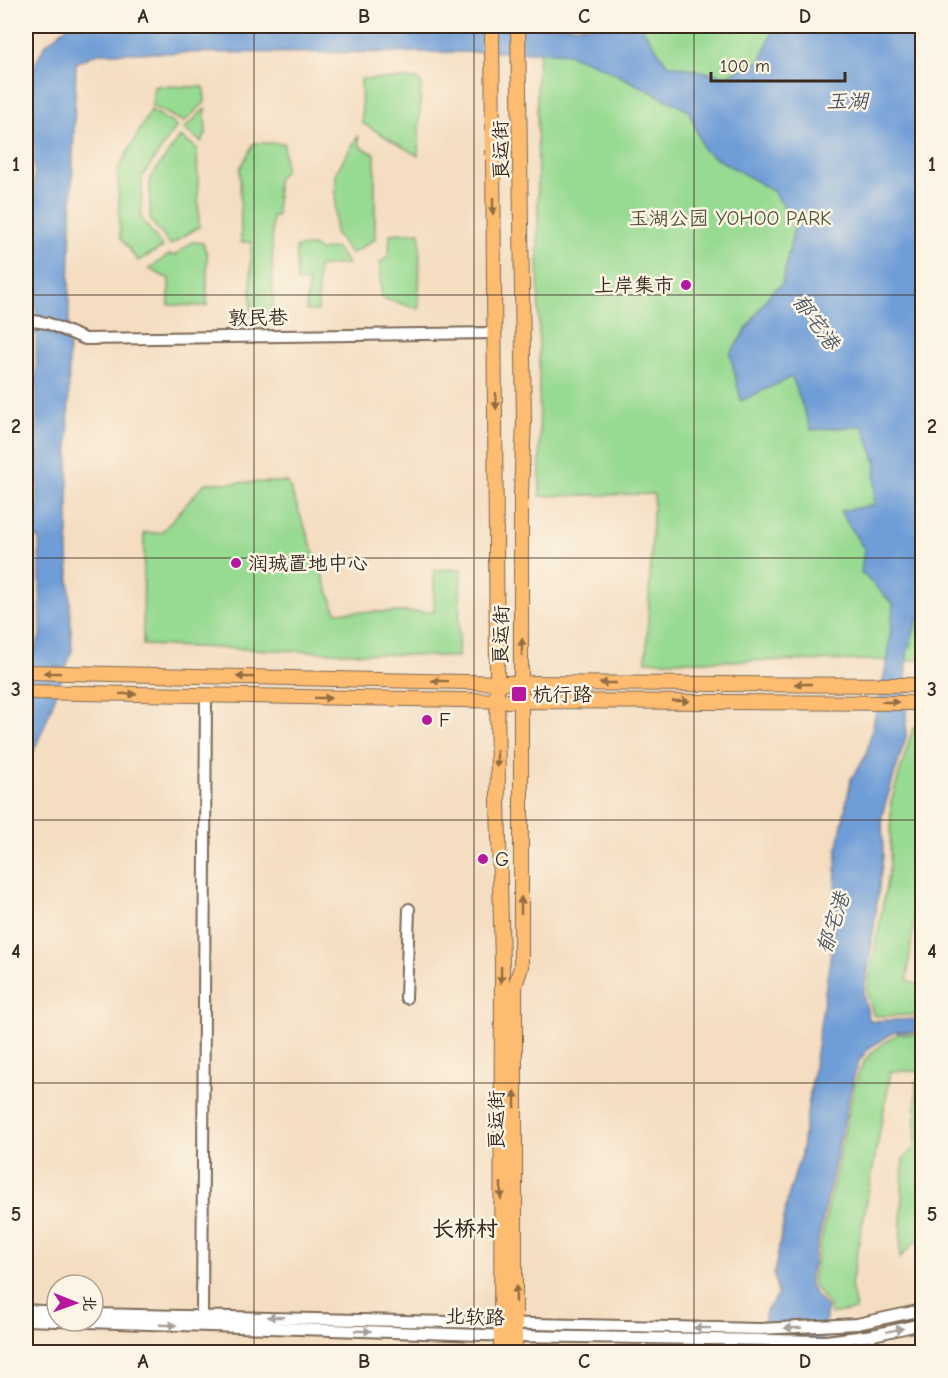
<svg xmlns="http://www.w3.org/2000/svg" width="948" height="1378" font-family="'Comic Neue','LXGW WenKai TC',sans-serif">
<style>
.green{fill:#97da91;stroke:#698258;stroke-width:1.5}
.water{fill:#6e9dd7;stroke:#54647a;stroke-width:1.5}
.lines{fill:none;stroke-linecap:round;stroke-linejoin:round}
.minor-casing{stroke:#7c6957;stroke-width:14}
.major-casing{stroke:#7c6957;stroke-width:16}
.minor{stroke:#fff;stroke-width:10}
.major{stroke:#fdbc70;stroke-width:14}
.oneway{fill:#926c43}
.oneway2{fill:#a79f9a}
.grid{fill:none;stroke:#3b2a1e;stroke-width:1.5;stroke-opacity:0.55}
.poi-dot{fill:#b5179e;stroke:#fcf5e5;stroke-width:2}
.labels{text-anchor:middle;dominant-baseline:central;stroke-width:5;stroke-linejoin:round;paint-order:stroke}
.street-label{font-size:20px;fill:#3b2a1e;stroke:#fcf5e5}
.park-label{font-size:20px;fill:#52563b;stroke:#fcf5e5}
.poi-label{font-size:20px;fill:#3b2a1e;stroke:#fcf5e5;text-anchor:start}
.water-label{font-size:21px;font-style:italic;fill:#4f5868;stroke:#fcf5e5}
.quarter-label{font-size:22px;font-weight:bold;fill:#3b2a1e;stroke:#fcf5e5}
.neatline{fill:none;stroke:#3b2a1e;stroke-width:2}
.grid-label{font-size:20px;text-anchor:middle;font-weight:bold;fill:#3b2a1e}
</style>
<rect width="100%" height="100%" fill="#fcf5e5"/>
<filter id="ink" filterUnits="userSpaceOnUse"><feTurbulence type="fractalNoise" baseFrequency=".0167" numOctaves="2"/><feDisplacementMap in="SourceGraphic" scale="12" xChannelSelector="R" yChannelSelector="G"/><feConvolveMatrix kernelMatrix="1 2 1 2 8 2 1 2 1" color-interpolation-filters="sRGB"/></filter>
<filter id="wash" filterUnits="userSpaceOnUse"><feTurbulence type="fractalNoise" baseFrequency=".008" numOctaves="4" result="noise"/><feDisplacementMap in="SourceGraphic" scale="24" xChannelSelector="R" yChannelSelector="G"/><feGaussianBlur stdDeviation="1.35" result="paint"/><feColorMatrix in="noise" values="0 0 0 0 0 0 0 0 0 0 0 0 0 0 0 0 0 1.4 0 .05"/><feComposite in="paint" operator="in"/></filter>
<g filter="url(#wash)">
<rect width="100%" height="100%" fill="#f4ddc1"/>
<!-- green -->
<path class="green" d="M542 26H922V660L646 661 654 494 540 496 537 78Z
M361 79H418L421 84 418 156 362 123Z
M154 86 204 87 205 102 184 122 152 106Z
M205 109 206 135 201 142 184 129Z
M151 110 177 126 142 177 141 218 163 247 138 261 120 237 118 170Z
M358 136 360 147 375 154V239L351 254 335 233 336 172Z
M180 137 197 148 199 227 170 245 150 219V178Z
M254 143H284L285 170 277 180V216H272L273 316H251V242H241L240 169Z
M420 232 419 309 381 298 380 263 389 255 390 234Z
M192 242 203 243 207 254V306L169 305V279L149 269 170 254 174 256Z
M313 246 319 250 336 248 348 264 318 267V311H306L308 281 297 282 296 247Z
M288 482 336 612H434V570L461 569 458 657 143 645 144 533H161L205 483Z
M922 727V850L907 980 922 987V1015L874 1016 867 994 890 864 891 802 913 728Z
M897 1034 922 1035V1071H891L851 1285 856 1310 831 1314 830 1308 812 1282 854 1088C863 1055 870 1053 897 1034Z
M916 1081H922V1244L915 1242 900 1258 903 1159 916 1147Z"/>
<!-- water -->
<path class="water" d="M68 26H641L667 64 725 76 760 61 775 26H922V616L917 621 907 654 906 737 882 815 883 856 869 964 863 995 870 1021 922 1019V1032H894L869 1048 859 1061 853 1080 809 1282 814 1293 827 1308 822 1352H760L766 1310 778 1296 774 1275 788 1197 801 1154 832 945 837 850 851 779 866 756 888 658 893 604 861 572 864 549 840 511 874 505 876 463 863 426 811 430 792 377 741 401 730 354 771 292 782 284 795 222 773 191 704 151 689 111 600 66 562 52 98 53 76 63 69 286 68 550 72 651 46 722 26 769V671L41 634 39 538 26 535V510L38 511 33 68 45 45Z"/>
</g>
<g filter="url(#ink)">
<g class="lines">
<!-- minor casing -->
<g class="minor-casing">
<path id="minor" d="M26 320 47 323 85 339 494 333
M406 998 409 909
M26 1310 57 1312
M93 1314 760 1329 857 1324 922 1310
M202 1316 206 696
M26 1320 513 1336 826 1341 873 1335 922 1324"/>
</g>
<!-- major casing -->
<g class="major-casing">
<path id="major" d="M492 26 498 801 502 963 501 1352
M26 672 509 683 922 685
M26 692 519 701 922 703
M515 1352V986L521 967V493L524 421 518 26"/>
</g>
<!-- minor -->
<use href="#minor" class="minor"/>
<!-- major -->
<use href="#major" class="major"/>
</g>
<!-- one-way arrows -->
<defs><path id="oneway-solid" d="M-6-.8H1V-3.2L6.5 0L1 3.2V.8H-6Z" transform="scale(1.5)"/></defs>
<g class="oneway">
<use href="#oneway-solid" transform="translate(493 206) rotate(90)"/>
<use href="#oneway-solid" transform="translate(496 401) rotate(89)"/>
<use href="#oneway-solid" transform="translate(522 647) rotate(-89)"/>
<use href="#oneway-solid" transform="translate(52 673) rotate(-179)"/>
<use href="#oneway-solid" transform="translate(245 677) rotate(-179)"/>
<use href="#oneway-solid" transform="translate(440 681) rotate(-179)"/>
<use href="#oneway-solid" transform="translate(608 683) rotate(-180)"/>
<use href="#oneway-solid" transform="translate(803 684) rotate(-180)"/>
<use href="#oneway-solid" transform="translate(128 694) rotate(1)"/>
<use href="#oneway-solid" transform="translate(323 698) rotate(1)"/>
<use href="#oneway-solid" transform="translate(681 701)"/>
<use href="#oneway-solid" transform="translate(890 702) rotate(1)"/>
<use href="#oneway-solid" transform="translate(497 759) rotate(89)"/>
<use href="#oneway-solid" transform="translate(521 905) rotate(-90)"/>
<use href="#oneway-solid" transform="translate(501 975) rotate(91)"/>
<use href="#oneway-solid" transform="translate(515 1099) rotate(-90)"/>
<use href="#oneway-solid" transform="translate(501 1191) rotate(90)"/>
<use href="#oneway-solid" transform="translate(516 1294) rotate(-89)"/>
</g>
<g class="oneway2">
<use href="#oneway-solid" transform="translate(276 1317) rotate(-179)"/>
<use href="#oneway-solid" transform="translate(168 1325) rotate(2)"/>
<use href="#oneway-solid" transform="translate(702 1328) rotate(-179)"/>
<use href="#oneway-solid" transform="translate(793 1328) rotate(179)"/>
<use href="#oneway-solid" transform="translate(895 1330) rotate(-12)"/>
<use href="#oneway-solid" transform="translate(363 1331) rotate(2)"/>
</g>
</g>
<!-- grid -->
<path class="grid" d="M254 26V1352M474 26V1352M694 26V1352M26 295H922M26 558H922M26 820H922M26 1083H922"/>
<!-- markers -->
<g class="poi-dot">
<circle cx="686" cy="285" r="6"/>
<circle cx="236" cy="563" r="6"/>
<rect x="511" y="686" width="16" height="16" rx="3"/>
<circle cx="427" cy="720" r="6"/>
<circle cx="483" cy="859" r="6"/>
</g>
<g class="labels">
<!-- street labels -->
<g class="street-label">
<text transform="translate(501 150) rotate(-91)">良运街</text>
<text transform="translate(258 318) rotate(-1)">敦民巷</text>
<text transform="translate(501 635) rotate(-89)">良运街</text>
<text transform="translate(496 1120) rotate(-90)">良运街</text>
<text transform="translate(475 1317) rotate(2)">北软路</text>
</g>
<!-- park labels -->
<g class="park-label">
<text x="730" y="218">玉湖公园 YOHOO PARK</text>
</g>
<!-- poi labels -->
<g class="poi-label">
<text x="674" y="285" text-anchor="end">上岸集市</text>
<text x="248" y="563">润珹置地中心</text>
<text x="532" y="694">杭行路</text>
<text x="439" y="720">F</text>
<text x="495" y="859">G</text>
</g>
<!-- water labels -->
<g class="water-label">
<text x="847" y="101">玉湖</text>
<text transform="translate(816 322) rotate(54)">郁宅港</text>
<text transform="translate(833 923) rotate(-72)">郁宅港</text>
</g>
<!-- quarter labels -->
<g class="quarter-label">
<text x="465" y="1229">长桥村</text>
</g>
</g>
<!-- margin -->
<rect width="948" height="1378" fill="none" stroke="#fcf5e5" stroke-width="66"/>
<!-- north arrow -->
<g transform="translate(75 1303) rotate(91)"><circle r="28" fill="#fcf5e5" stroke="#afa495" stroke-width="1.5"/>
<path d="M0-4.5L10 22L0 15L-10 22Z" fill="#b5179e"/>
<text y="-9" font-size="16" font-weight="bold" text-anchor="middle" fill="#3b2a1e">北</text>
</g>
<!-- scale -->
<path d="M711 72v9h134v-9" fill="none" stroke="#3b2a1e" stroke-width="3"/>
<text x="720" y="72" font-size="18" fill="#3b2a1e" stroke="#fcf5e5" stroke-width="4.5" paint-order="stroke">100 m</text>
<rect x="33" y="33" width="882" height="1312" class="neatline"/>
<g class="grid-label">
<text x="143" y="23">A</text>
<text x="364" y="23">B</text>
<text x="584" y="23">C</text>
<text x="805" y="23">D</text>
<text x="16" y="171">1</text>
<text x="932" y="171">1</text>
<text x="16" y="433">2</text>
<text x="932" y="433">2</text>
<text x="16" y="696">3</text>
<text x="932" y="696">3</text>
<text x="16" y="958">4</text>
<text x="932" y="958">4</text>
<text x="16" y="1221">5</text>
<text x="932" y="1221">5</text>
<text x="143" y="1368">A</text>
<text x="364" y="1368">B</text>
<text x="584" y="1368">C</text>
<text x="805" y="1368">D</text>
</g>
</svg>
